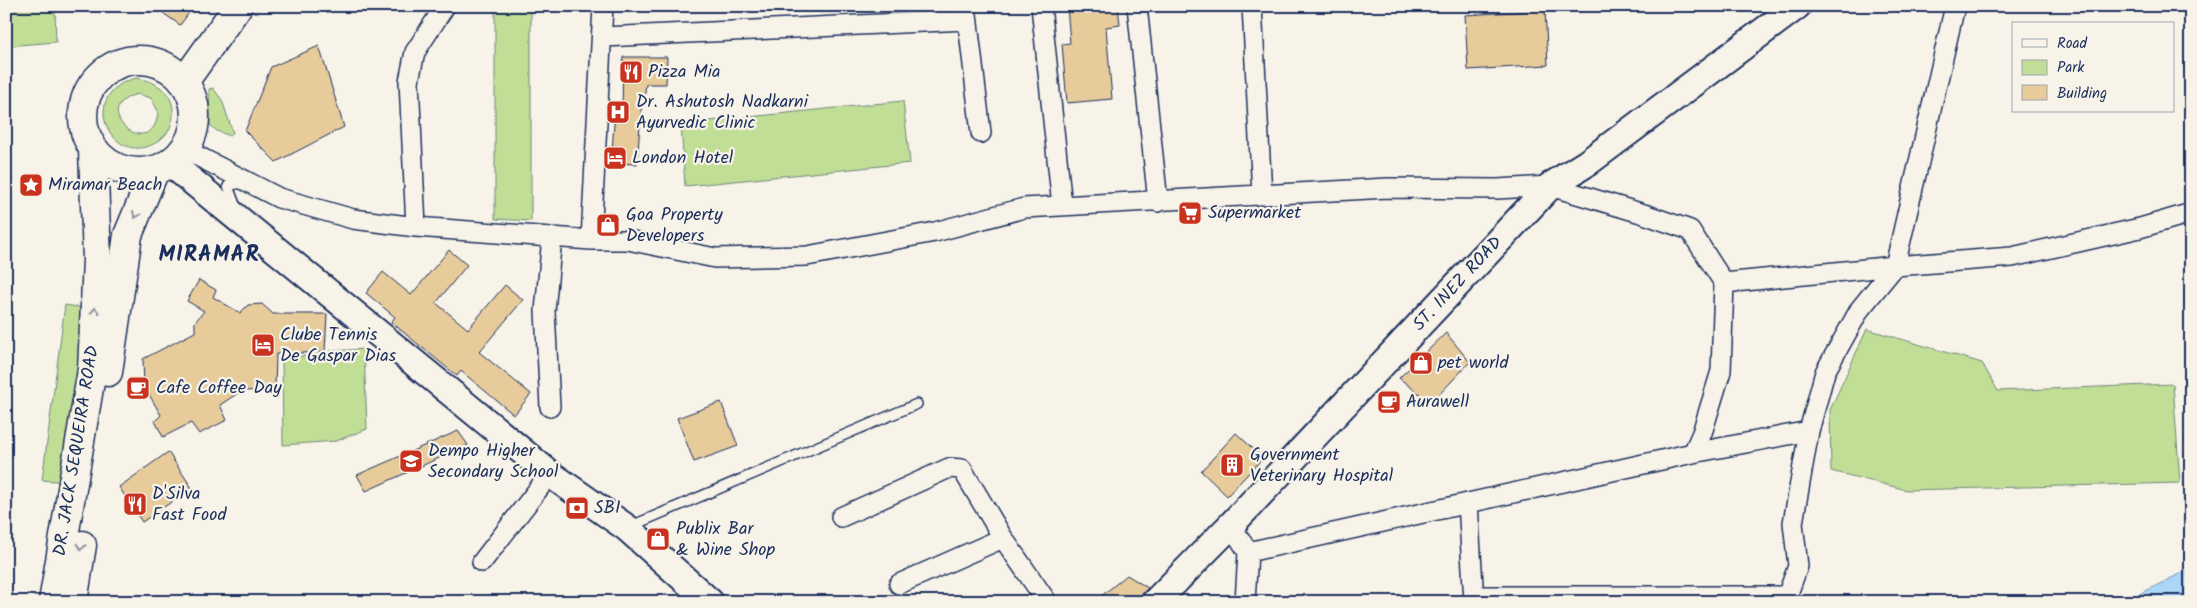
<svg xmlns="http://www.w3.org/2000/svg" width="2197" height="608" font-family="Kalam,sans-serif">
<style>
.green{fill:#c1de96;stroke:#6e867a;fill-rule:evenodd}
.water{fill:#acd6f7;stroke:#7293ba}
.building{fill:#e7cb9b;stroke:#1b2f5e}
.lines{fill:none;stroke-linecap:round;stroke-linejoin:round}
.lane-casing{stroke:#1b2f5e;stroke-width:12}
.street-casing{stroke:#1b2f5e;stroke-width:22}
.secondary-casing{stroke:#1b2f5e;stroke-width:30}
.primary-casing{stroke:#1b2f5e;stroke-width:31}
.lane{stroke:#f7f3e8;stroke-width:9}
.street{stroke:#f7f3e8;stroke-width:19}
.secondary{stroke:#f7f3e8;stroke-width:26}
.primary{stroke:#f7f3e8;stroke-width:28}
.oneway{stroke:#8991a3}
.labels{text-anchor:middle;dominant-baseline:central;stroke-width:4.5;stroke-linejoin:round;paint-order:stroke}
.poi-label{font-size:18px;fill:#1b2f5e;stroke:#f7f3e8;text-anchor:start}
.street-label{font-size:18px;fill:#1b2f5e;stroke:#f7f3e8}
.district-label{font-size:22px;font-weight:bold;letter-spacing:1px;fill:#1b2f5e;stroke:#f7f3e8}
</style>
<rect width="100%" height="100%" fill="#f7f3e8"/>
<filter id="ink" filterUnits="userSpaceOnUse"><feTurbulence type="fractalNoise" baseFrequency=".02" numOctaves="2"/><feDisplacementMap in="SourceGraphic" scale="10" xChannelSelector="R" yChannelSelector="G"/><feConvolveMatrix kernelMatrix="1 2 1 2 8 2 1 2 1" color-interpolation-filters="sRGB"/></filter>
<g filter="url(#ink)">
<!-- green -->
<path class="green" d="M6 6H55L56 42 6 46Z
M471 6H531V221L495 219V7L469 9Z
M136 78C160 81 180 98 171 125 169 132 163 138 157 142 112 170 75 93 136 78ZM137 94 151 98 158 111C155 165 84 109 137 94Z
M213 88 222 100 233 133 230 136 217 131 210 125 209 89Z
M903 101 910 163 685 186 681 124Z
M65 305 91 309 68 482 42 480Z
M1867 329 1982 363 1998 391 2173 384 2180 483 1907 490 1831 471 1830 410Z
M364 349 367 429 336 441 283 445 282 357 329 355 330 351Z"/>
<!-- water -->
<path class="water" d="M2191 568V602H2124Z"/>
<!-- building -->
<path class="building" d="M153 6H194L180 25Z
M1067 6H1118L1120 25 1106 27 1112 99 1067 103 1062 44 1070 43Z
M1545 10 1548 65 1468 70 1465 15Z
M319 46 344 127 276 162 245 131 271 67Z
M623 57H667L666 84H646L644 99H642L637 164 611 163 615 112H622Z
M449 250 467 265 436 303 468 329 505 285 523 300 479 352 531 394 514 415 461 371 457 376 391 322 395 317 366 293 383 272 411 295Z
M199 280 216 290 213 297 240 313 248 305 262 304 273 314H327L325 352 276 354 275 390 241 391 220 405 227 420 199 434 191 423 163 437 155 421 161 415 144 386 143 359 195 332V322L204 311 187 301Z
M1446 333 1470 362 1431 403 1399 378Z
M721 402 738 446 694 462 677 418Z
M458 431 468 445 366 491 357 475Z
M1236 433 1263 458 1227 496 1201 471Z
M168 452 192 488 142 522 119 487Z
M1127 575 1148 588 1133 602H1094Z"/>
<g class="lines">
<!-- lane casing -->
<g class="lane-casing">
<path id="lane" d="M236 207 228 186 245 182
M629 527 917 404"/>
</g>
<!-- street casing -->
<g class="street-casing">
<path id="street" d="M966 6 981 133
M1041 6 1062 206
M1137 6 1158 202
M1252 6 1262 195
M603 37 967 20
M184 149 279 198 353 219 416 227 591 240H628L715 258 807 256 935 232 1024 208 1388 188 1497 189 1550 186 1644 214 1690 230 1724 283 1721 371 1702 433 1693 453
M416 227 409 81 415 52 445 6
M591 240 603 6
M1724 283 1895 266 2012 257 2140 228 2191 213
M550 407 545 311 552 237
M1468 503 1474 602
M841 517 949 468 962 469 1003 538 1047 602
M1231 525 1248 552 1245 602
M1248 552 1693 453 1809 431
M482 562 550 474
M899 584 1003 538
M1474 596H1787
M1785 602 1798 566 1793 523 1809 431 1825 372 1860 309 1895 266 1955 6"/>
</g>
<!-- secondary casing -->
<g class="secondary-casing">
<path id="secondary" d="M170 163 550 474 627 528 710 602
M1155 602 1231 525 1550 186 1587 163 1797 6"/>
</g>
<!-- primary casing -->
<g class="primary-casing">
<path id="primary" d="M83 116a56 56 0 1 1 112 0a56 56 0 1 1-112 0Z
M184 82 238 6
M108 372 128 235 155 170
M53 602 92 370 97 260 93 150
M73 602 82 545"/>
</g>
<!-- lane -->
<use href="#lane" class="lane"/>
<!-- street -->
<use href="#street" class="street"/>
<!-- secondary -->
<use href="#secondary" class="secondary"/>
<!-- primary -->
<use href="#primary" class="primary"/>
</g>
<!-- one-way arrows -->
<defs><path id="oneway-chevron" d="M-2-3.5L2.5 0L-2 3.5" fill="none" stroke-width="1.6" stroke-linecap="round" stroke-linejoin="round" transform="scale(1.25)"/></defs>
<g class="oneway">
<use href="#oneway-chevron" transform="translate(136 215) rotate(112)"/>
<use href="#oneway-chevron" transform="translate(95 311) rotate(-87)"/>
<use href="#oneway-chevron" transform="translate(81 547) rotate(98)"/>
</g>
</g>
<!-- icons -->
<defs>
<g id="restaurant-square" transform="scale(1.25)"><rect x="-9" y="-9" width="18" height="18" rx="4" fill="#c8321e" stroke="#f7f3e8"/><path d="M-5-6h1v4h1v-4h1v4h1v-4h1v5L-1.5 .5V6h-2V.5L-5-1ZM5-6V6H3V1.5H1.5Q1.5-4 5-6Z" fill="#fff"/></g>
<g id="hospital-square" transform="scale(1.25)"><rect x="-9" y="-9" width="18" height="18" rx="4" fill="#c8321e" stroke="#f7f3e8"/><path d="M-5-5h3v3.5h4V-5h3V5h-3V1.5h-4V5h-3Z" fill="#fff"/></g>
<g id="hotel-square" transform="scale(1.25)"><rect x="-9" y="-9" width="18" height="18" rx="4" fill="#c8321e" stroke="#f7f3e8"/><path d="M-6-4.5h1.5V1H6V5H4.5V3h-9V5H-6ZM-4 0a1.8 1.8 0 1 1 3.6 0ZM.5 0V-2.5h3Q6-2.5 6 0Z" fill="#fff"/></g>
<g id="sight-square" transform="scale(1.25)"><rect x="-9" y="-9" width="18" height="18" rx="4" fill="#c8321e" stroke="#f7f3e8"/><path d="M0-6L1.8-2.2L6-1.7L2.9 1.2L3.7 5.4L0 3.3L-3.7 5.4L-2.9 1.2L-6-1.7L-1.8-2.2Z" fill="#fff"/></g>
<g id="supermarket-square" transform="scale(1.25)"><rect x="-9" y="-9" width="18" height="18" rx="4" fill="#c8321e" stroke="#f7f3e8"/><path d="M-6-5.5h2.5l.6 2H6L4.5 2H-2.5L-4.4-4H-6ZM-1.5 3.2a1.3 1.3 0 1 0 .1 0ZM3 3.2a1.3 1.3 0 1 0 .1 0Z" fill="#fff"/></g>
<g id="shop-square" transform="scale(1.25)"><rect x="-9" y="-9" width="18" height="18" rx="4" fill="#c8321e" stroke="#f7f3e8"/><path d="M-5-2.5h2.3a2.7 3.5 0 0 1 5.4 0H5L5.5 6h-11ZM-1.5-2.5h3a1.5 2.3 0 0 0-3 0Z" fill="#fff"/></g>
<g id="cafe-square" transform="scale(1.25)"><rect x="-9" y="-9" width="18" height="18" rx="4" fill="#c8321e" stroke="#f7f3e8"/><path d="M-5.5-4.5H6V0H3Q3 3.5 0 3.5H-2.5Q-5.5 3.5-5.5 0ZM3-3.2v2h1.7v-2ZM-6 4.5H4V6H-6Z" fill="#fff"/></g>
<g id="school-square" transform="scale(1.25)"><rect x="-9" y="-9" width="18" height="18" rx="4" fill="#c8321e" stroke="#f7f3e8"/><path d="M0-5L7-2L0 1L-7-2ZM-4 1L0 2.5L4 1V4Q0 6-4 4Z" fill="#fff"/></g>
<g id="building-square" transform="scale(1.25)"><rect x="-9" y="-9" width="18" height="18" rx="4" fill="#c8321e" stroke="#f7f3e8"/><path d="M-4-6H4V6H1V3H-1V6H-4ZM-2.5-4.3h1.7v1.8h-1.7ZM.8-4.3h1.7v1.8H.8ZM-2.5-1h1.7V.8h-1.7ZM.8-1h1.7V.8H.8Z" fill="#fff"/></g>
<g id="bank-square" transform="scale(1.25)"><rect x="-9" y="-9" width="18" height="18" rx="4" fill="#c8321e" stroke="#f7f3e8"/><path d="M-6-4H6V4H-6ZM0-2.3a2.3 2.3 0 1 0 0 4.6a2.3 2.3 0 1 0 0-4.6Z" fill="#fff"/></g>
</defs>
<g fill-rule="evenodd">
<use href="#restaurant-square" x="631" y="72"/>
<use href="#hospital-square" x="618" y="112"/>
<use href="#hotel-square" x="615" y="158"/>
<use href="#sight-square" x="31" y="185"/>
<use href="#supermarket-square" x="1190" y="213"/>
<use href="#shop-square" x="608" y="225"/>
<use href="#hotel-square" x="263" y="345"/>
<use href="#shop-square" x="1421" y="363"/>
<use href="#cafe-square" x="138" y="388"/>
<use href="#cafe-square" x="1389" y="402"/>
<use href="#school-square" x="411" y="461"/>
<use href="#building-square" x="1232" y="465"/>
<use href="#restaurant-square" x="135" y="504"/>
<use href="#bank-square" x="577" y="508"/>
<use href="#shop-square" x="658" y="539"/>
</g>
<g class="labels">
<!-- poi labels -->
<g class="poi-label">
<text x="648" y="72">Pizza Mia</text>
<text x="636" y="102">Dr. Ashutosh Nadkarni<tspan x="636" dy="21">Ayurvedic Clinic</tspan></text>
<text x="632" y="158">London Hotel</text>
<text x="48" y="185">Miramar Beach</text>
<text x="1208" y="213">Supermarket</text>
<text x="626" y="215">Goa Property<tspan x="626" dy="21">Developers</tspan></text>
<text x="280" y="335">Clube Tennis<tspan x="280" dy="21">De Gaspar Dias</tspan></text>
<text x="1438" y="363">pet world</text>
<text x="156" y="388">Cafe Coffee Day</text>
<text x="1406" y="402">Aurawell</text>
<text x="428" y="451">Dempo Higher<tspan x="428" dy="21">Secondary School</tspan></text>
<text x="1250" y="455">Government<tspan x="1250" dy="21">Veterinary Hospital</tspan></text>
<text x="152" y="494">D'Silva<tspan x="152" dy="21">Fast Food</tspan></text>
<text x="594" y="508">SBI</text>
<text x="676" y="529">Publix Bar<tspan x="676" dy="21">&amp; Wine Shop</tspan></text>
</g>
<!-- street labels -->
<g class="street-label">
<text transform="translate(1458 284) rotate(-47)">ST. INEZ ROAD</text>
<text transform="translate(77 451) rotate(-81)">DR. JACK SEQUEIRA ROAD</text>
</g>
<!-- district labels -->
<g class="district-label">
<text x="209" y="255">MIRAMAR</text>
</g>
</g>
<!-- margin -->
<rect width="2197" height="608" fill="none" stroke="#f7f3e8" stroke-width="25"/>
<rect x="12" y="12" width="2172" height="583" fill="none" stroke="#1b2f5e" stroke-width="2" filter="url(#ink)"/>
<!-- legend -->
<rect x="2012" y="22" width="162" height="90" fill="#f7f3e8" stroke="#9fa5b1"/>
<rect x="2022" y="39" width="25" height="8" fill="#f7f3e8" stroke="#9fa5b1"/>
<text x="2057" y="48" font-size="15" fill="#1b2f5e">Road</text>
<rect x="2022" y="60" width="25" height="15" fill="#c1de96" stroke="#9fa5b1"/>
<text x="2057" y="72" font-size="15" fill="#1b2f5e">Park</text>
<rect x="2022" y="85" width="25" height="15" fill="#e7cb9b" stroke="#9fa5b1"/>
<text x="2057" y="98" font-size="15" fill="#1b2f5e">Building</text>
</svg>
